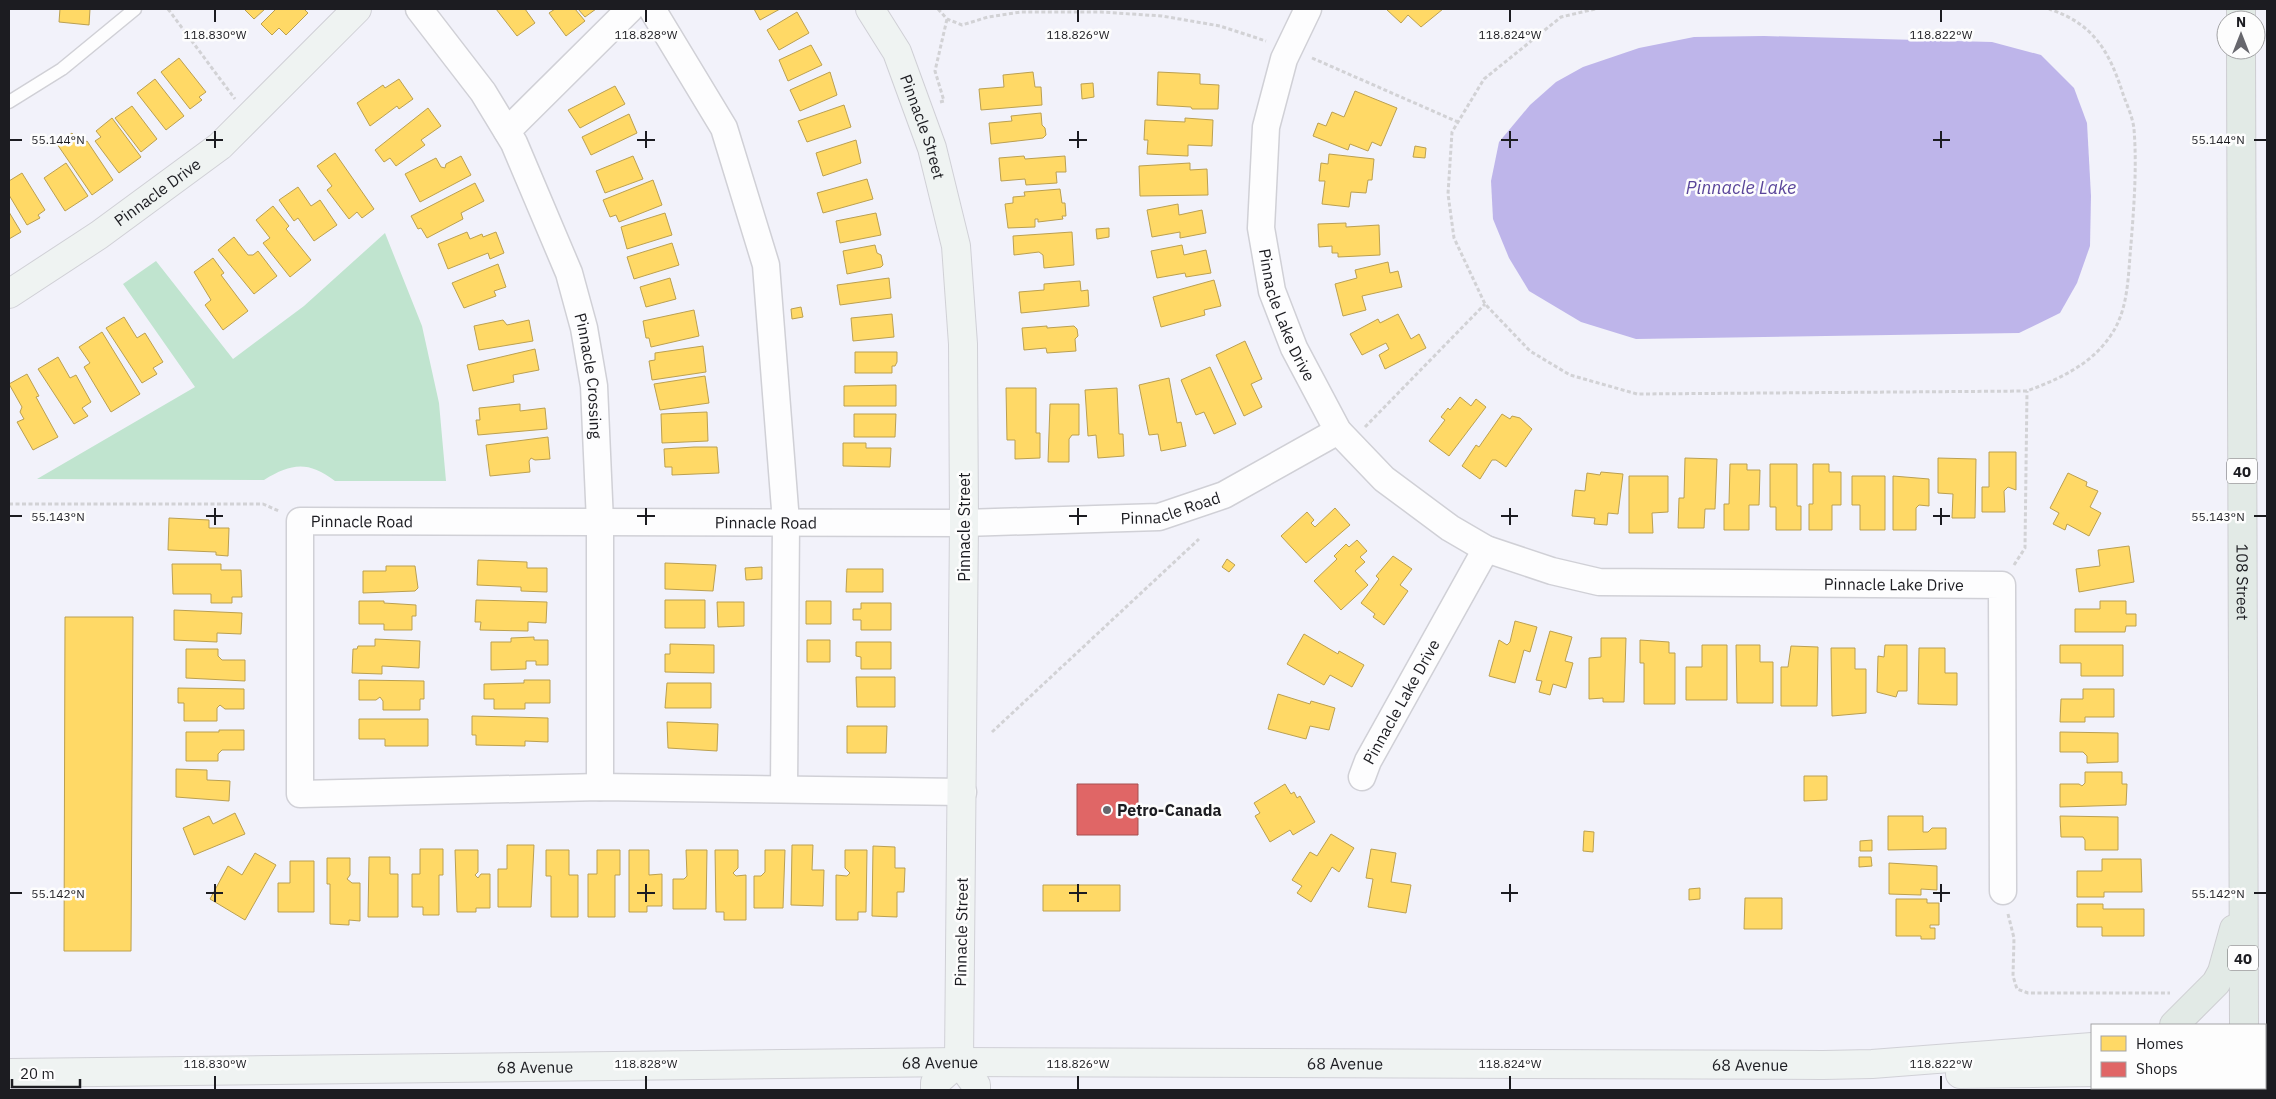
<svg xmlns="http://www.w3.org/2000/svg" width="2276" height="1099" font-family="'IBM Plex Sans',sans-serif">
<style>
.green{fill:#c0e4cf}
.water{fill:#beb5ea}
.homes{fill:#ffd966;stroke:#bba051}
.shops{fill:#e06666;stroke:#a55051}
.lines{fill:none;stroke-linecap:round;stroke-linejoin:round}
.lane-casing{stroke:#d0d0d6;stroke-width:15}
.street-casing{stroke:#d0d0d6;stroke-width:29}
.secondary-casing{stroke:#d0d0d6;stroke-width:30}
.primary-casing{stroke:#cdcdd1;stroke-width:30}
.path{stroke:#d2d2d5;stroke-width:3;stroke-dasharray:4 2.5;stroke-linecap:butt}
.lane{stroke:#fdfdfe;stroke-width:12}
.street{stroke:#fdfdfe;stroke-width:26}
.secondary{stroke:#eff3f2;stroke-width:28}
.primary{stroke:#e2eae6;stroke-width:28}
.ticks{fill:none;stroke:#1c1c21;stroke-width:2}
.poi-dot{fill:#67676d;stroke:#fdfdfd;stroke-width:2}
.labels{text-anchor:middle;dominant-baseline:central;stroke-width:5;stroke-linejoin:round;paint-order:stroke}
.shield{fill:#fdfdfd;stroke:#606063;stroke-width:1}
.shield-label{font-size:15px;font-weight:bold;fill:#1c1c21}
.street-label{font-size:16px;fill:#1c1c21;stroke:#fdfdfd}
.poi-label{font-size:16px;font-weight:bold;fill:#1c1c21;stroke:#fdfdfd;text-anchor:start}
.water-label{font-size:18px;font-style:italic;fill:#5a459a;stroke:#fdfdfd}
.ticks-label{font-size:12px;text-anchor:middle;fill:#1c1c21;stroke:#fdfdfd;stroke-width:5;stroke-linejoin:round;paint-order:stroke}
</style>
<rect width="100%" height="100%" fill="#f2f2fa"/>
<!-- green -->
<path class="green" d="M385 233 422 326 439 403 446 481H335C308 461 292 463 264 480L37 479 195 387 123 284 156 261 233 359 304 306Z"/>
<!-- water -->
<path class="water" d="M1764 36 1992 42 2041 55 2074 88 2087 123 2091 196 2090 246 2077 283 2060 313 2019 333 1636 339 1581 322 1529 291 1509 258 1493 219 1491 181 1499 142 1530 105 1556 82 1583 67 1639 48 1694 37Z"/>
<!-- homes -->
<path class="homes" d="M60 9H90L89 25 59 22Z
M244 9H265L254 19Z
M276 9H304L308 13 286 35 279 28 272 35 261 24Z
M496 9H525L535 23 517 36Z
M555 9H575L585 21 566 36 549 13Z
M578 9H596L585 17Z
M754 9H780L760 20Z
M1386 9H1443L1421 27 1408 15 1401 23Z
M797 12 809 33 779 50 767 30Z
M811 45 822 65 788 81 779 60Z
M179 58 206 92 199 97 202 100 190 109 161 72Z
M830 72 837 95 800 111 790 90Z
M1033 72 1035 87H1041L1042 105 981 110 979 89 1004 87 1003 75Z
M1158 72 1200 74V84L1219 85 1218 109H1192L1191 107 1157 105Z
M155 79 184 116 166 130 137 93Z
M399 79 413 99 399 109 397 106 370 126 357 103 383 85 385 88Z
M1093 83 1094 97 1082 99 1081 84Z
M615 86 625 104 580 128 568 110Z
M1355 91 1397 108 1381 146 1372 142 1368 151 1350 144 1348 150 1313 136 1318 123 1326 126 1332 112 1344 117Z
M844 105 851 127 807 142 798 121Z
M132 106 157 139 141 152 115 118Z
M428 108 441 126 421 140 425 145 396 166 390 158 384 162 375 150Z
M1041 113 1042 125 1045 128 1046 135 1043 138 991 144 989 123 1012 121 1011 116Z
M629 114 637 133 591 155 582 137Z
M112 118 141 157 119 173 95 141 101 137 96 131Z
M1185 118 1213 120 1212 146 1188 145V156L1147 154 1148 140H1144L1145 120 1185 122Z
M72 133 81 145 87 141 113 180 92 195 57 144Z
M856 140 861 163 823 176 816 153Z
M1415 146 1426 148 1425 158 1413 157Z
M335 153 374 209 362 218 357 212 349 219 327 190 332 186 317 166Z
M1329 154 1374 159 1372 180H1368L1366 193 1351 192 1349 207 1322 204 1325 181H1319L1321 163 1328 164Z
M461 156 471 175 420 202 405 174 436 158 441 167 445 168 446 164Z
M633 156 643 179 605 193 596 171Z
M1024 156 1025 159 1065 156 1066 172H1056L1057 183 1026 185 1025 179 1001 181 999 158Z
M66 163 88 196 65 211 44 178Z
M1190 163V170L1207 169 1208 195 1140 196 1139 166Z
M22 173 45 210 38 215 40 218 27 225 9 195V181Z
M867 179 873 199 823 213 817 193Z
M653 180 662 205 619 222 616 215 610 217 603 200Z
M475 183 484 201 461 213 463 219 427 238 421 228 418 229 411 216Z
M298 187 311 206 320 200 337 225 314 241 298 218 294 221 279 200Z
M1060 189 1062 203H1065L1066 216H1062L1063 219 1038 222V219H1035V227L1008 228 1005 204 1013 203V197L1025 196 1024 192Z
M1178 204 1179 215 1202 210 1206 233 1180 238V232L1152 237 1147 210Z
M273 206 289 226 286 229 311 260 290 277 263 243 270 238 256 220Z
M9 212 21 232 9 239Z
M665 213 672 235 627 249 621 227Z
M876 213 881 235 840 243 836 221Z
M1346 223V227L1379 225 1380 255 1338 257V253H1332V246L1319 247 1318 224Z
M1109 228V237L1097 239 1096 229Z
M467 232 470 239 482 234 483 237 496 232 504 253 490 259 488 253 448 269 438 244Z
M1072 232 1074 265 1044 268 1043 255 1039 252 1014 255 1013 236Z
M234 237 248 255H253L258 251 277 276 254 294 218 250Z
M672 243 679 265 634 279 627 257Z
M875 245 877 253 881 255 883 265 881 267 847 274 843 251Z
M1182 245 1184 255 1206 250 1211 273 1186 277 1185 273 1157 278 1151 251Z
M213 258 224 273 221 275 248 311 223 330 205 305 211 300 194 272Z
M1388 262 1390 273 1398 271 1402 287 1362 296 1366 310 1343 316 1335 284 1357 278 1355 270Z
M498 264 506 287 494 291 496 296 464 308 452 283Z
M670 278 676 299 646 307 640 287Z
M889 278 891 298 840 305 837 285Z
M1214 280 1221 306 1204 310 1205 315 1161 327 1153 297Z
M1080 281 1081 291 1088 290 1089 306 1021 313 1019 292 1044 290V284Z
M801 307 803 317 792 319 791 309Z
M694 310 699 336 651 347 649 338H646L643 321Z
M892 314 894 337 853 341 851 318Z
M1398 314 1411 339 1419 334 1426 348 1385 369 1379 355 1389 349 1386 343 1362 355 1350 334 1378 319 1380 323Z
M124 317 137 338 145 333 163 362 153 368 157 374 142 383 106 328Z
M503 320 507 325 529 320 533 341 479 350 474 326Z
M1047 326V328L1074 326 1077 329 1078 336 1075 339 1076 351 1047 353 1046 348 1024 350 1022 328Z
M102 332 140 394 111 412 84 367 90 363 79 347Z
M1245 341 1262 379 1251 384 1262 407 1244 416 1216 355Z
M703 346 706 372 652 380 649 361 655 360V353Z
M535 349 539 370 513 375 514 382 473 391 467 365Z
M855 352H897V362L895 366H892V373H855Z
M58 357 70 378 76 375 91 402 82 408 88 416 74 424 38 369Z
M1210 367 1236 424 1214 434 1204 412 1196 415 1181 380Z
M27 374 39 396 36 397 58 437 33 450 17 422 24 419 20 412 22 407 9 384Z
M705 376 709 403 660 410 654 384Z
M1169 378 1177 423 1181 422 1186 446 1161 451 1158 434 1149 435 1139 385Z
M896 385V406H844V386Z
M1006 388H1036V433H1040V458L1015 459V440H1007Z
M1117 388 1119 434H1123L1124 456 1098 458 1096 435 1088 436 1085 390Z
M1460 397 1471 406 1476 399 1486 407 1449 456 1429 441 1445 420 1441 417 1448 408 1450 410Z
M520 404V411L545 408 547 429 478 435 476 420H480L479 408Z
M1050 404H1079V435H1072L1069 439V462H1048Z
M707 412 708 441 662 443 661 414Z
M854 414H896L895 437H854Z
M1502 414 1510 419 1512 416 1520 418 1532 429 1506 467 1496 460H1492L1480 479 1462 466 1476 445 1479 447Z
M548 437 550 459 535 460 531 458 529 461 530 472 490 476 486 445Z
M843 443H866V448H891L890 467 843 466Z
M694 447H717L719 473 672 475V467H665L664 449Z
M1989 452H2016V490L2008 487 2004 491 2005 512H1982V487H1989Z
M1685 458 1717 459 1715 509H1705L1704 528H1678L1679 498H1684Z
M1938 458 1976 459 1975 518H1952L1953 494 1938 493Z
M1730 464H1747V470H1760L1759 505H1749V530H1724V504H1729Z
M1770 464H1797V506H1801V530H1776V507H1770Z
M1813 464H1829V472H1841V505H1832V530H1809V504H1813Z
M1601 472 1623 474 1618 514 1608 513 1607 525 1594 524 1595 518 1572 516 1575 490 1585 491 1587 473 1600 475Z
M2068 473 2087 482 2086 486 2098 491 2090 507 2101 513 2089 536 2067 524 2065 530 2053 524 2059 513 2050 508Z
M1629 476H1668V512L1652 513 1653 533H1629Z
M1852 476H1885V530H1860V505H1852Z
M1893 476 1929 479V506L1919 505 1916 508V530H1893Z
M1335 508 1350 525 1306 563 1281 536 1307 512 1314 520 1311 523 1315 527Z
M169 518 209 520V528H229L228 556 216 555V552L168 550Z
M1357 540 1367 551 1360 557 1365 562 1355 571 1368 585 1341 610 1314 581 1337 559 1334 556 1346 544 1349 547Z
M2129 546 2134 582 2079 592 2076 569 2100 566 2098 550Z
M1393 556 1412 569 1400 585 1408 591 1384 625 1373 617 1375 614 1361 603 1379 579 1376 576Z
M1227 559 1235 565 1229 572 1222 567Z
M478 560 527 562V568H547V592L521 591V587L477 585Z
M665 563 716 565 713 591 665 589Z
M172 564H221V570H241L242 597H232V603H211V594H173Z
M386 566H415L418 588 415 591 363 593V571H386Z
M762 567V579L746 580 745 568Z
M847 569H883V592H846Z
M476 600 547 602 546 623 528 622V631L480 630 481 622H475Z
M665 600H705V628H665Z
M359 601H384V603L416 605V616H412V630H384V624H359Z
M806 601H831V624H806Z
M2100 601H2126V614H2136V626H2126L2125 632H2075V609H2100Z
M717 602H744V626L718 627Z
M861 603H891V630H861V620H853V609H861Z
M174 610 242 613 241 634 217 633V642L174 640Z
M65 617H133L131 951H64Z
M1515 621 1537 627 1530 652 1524 650 1515 683 1489 676 1499 640 1507 645 1510 642Z
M1550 631 1572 637 1565 661 1573 663 1566 688 1553 684 1550 695 1539 692 1542 681 1536 680Z
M1304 634 1338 654 1339 651 1364 665 1352 687 1330 675 1324 685 1287 664Z
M534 637V640H548V665H536V661H526V669L491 670V642H511V638Z
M1601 638H1626L1624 702H1603V698L1589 699V658L1601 657Z
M375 639 420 641 419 668 382 666V674L352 673 353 649H357L358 646H375Z
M807 640H830V662H807Z
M1640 640 1669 642V653H1675V704H1644V663H1640Z
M856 642H891V669H861V657L856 656Z
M670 644 714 645V673L665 672V654H670Z
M1702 645H1727V700H1686V667H1702Z
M1736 645H1760V662H1773V703H1737Z
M1885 645H1907V691H1898L1896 697 1877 692 1878 656 1884 657Z
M2060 645H2123V676H2081V663H2060Z
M1791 646 1818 647 1817 706H1781V667H1788Z
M1831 648H1855V669H1866V713L1832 716Z
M1919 648H1945V673H1957V705L1918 704Z
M186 649H218V656L222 660H245V681L186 678Z
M856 677H895V707H857Z
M359 680 424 681V699H420V710H383V701L380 697 376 700H359Z
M524 680H550V703H525V709H494V699H484V684L524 683Z
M667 683H711V708H665Z
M178 688 244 689V709H225L220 705 217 708V721H184V703H178Z
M2083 689H2114V717H2085V722H2060L2061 699H2083Z
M1278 694 1310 704 1311 701 1335 708 1329 730 1310 726 1306 739 1268 729Z
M472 716 548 718V742L525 741V746L476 745V735H472Z
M359 719H428V746H385V739H359Z
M667 722 718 724 717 751 668 748Z
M847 726H887L886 753H847Z
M219 730H244V750H222L218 754V761H186V732H219Z
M2060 732 2118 733V762L2087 763V756L2083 752H2060Z
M176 769 207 770V780L230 781 229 801 176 797Z
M2085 772H2122V784H2127L2126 805 2060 807V784H2079L2082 786 2085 783Z
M1804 776H1827V800L1804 801Z
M1285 784 1291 794 1294 792 1297 798 1300 796 1315 822 1293 835 1290 830 1270 842 1255 816 1260 813 1254 803Z
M235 813 245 834 194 855 183 828 209 816 213 824Z
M1888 816H1923V832H1928L1932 828H1946V849L1888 850Z
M2060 816 2118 817V850H2085V840L2083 837H2061Z
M1584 831 1594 832 1593 852 1583 851Z
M1331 834 1354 848 1339 872 1332 867 1311 902 1297 893 1302 886 1292 880 1310 852 1317 856Z
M1872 840V851H1860V841Z
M507 845H534L531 907H498V869H507Z
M792 845H813L812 870H824L823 906 791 905Z
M873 846 895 847V868H905L904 892H897V917L872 916Z
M420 849H443V875H439V915H423V907H412V874H420Z
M1371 849 1396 853 1391 882 1411 885 1406 913 1368 907 1373 879 1366 878Z
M455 850H478V872L475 875 478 878 481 874H490V908H476V912H457Z
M546 850H569V875H578V917H551V876H546Z
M597 850H620V875H615V917H588V874H597Z
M629 850H649V875L662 874V906H647V912H629Z
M686 850H707L706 909H673V879H684L687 876Z
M715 850H738V868L733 873 736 876 746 875V920H724V912H716Z
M765 850H785L783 908H754V876H761L765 872Z
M845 850H867L866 912H858V920H836V875L847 876 850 873 845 868Z
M255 853 276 865 245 920 210 899 228 866 242 875Z
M369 857H390V874H398V917H368Z
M1859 857H1871L1872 866 1859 867Z
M327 858H350V875L347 879 352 883H360V921L349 920V925L330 924V884H327Z
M2102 859H2141L2142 892H2104V897H2077V871H2102Z
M290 861H314V912H278V883H290Z
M1889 863 1937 866V890L1921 889V895L1889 894Z
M1043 885H1120V911H1043Z
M1700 888V899L1689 900V889Z
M1745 898H1782V929H1744Z
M1896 899H1927V903H1939V925H1930V928H1935V939H1921V936H1896Z
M2077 904H2103V909H2144V936H2102V927H2077Z"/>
<!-- shops -->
<path class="shops" d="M1077 784H1138V835H1077Z"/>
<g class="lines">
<!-- lane casing -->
<g class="lane-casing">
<path id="lane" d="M9 102 62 69 135 9"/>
</g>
<!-- street casing -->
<g class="street-casing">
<g id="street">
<path id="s1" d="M419 9 483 92 514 143 569 273 584 328 594 386 600 522V787"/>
<path d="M652 9 724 128 766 265 786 522 784 789"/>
<path id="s2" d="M1308 9 1284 59 1266 127 1261 228 1272 291 1294 348 1338 431 1384 479 1450 528 1486 549 1552 571 1599 582 2002 585 2003 891"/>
<path d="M507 131 630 9"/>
<path id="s3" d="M1362 777 1368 761 1486 549"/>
<path id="s4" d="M963 792 600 787 300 794V521L964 523 1159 517 1224 495 1338 431"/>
</g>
</g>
<!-- secondary casing -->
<g class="secondary-casing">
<g id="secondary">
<path id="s5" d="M870 9 897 52 932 148 956 246 963 344 964 523 959 1062"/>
<path id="s6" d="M9 294 99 235 220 146 357 9"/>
<path d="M2265 1039H2267"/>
<path d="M959 1062 976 1085V1090"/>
<path d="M2265 1072H2267"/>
<path id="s7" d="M9 1073 959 1062 1823 1065 1872 1064 2092 1047"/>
<path d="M1960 1074 2092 1072"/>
<path d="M935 1090V1083L959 1062"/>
</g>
</g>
<!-- primary casing -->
<g class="primary-casing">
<g id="primary">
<path d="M2241 9V20"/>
<path id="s8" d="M2241 50 2244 1025"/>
<path d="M2174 1025 2216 983 2222 972 2234 929"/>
<path d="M2183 1088 2189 1090"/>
<path d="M2244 1088V1090"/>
</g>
</g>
<!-- path -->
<path class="path" d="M168 9 235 99
M938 9 947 19 962 25 988 17 1021 12H1101L1162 16 1220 26 1266 41
M1595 9 1561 17 1484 79 1452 132 1448 194 1454 238 1485 304 1530 351 1570 375 1637 394 2027 391C2059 379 2091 365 2111 335 2129 309 2128 274 2131 244 2134 206 2137 167 2134 129 2133 119 2128 107 2124 97 2110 53 2095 24 2049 9
M1312 58 1458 122
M940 102 944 101 935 71 947 19
M1365 427 1485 304
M9 504H263L279 511
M2014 565 2025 548 2027 391
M992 732 1199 539
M2008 914 2014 938 2013 976 2017 989 2028 993H2170"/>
<!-- lane -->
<use href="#lane" class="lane"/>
<!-- street -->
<use href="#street" class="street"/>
<!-- secondary -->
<use href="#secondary" class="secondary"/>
<!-- primary -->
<use href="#primary" class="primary"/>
</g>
<!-- ticks -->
<path class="ticks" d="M215 10V22M646 10V22M1078 10V22M1510 10V22M1941 10V22M215 131V148M646 131V148M1078 131V148M1510 131V148M1941 131V148M10 140H22M206 140H223M637 140H655M1069 140H1087M1501 140H1518M1933 140H1950M2254 140H2266M215 508V525M646 508V525M1078 508V525M1510 508V525M1941 508V525M10 516H22M206 516H223M637 516H655M1069 516H1087M1501 516H1518M1933 516H1950M2254 516H2266M215 884V902M646 884V902M1078 884V902M1510 884V902M1941 884V902M10 893H22M206 893H223M637 893H655M1069 893H1087M1501 893H1518M1933 893H1950M2254 893H2266M215 1076V1089M646 1076V1089M1078 1076V1089M1510 1076V1089M1941 1076V1089"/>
<!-- markers -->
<circle class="poi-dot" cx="1107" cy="810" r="5"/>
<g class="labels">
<!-- shield labels -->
<g class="shield">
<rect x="2227" y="458.5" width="30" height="25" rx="4"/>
<rect x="2228" y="945.5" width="30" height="25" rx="4"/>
</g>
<g class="shield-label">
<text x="2242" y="471">40</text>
<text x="2243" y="958">40</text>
</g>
<!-- street labels -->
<g class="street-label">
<text stroke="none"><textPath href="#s5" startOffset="130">Pinnacle Street</textPath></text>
<text stroke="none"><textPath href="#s6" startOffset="180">Pinnacle Drive</textPath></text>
<text stroke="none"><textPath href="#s2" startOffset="318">Pinnacle Lake Drive</textPath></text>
<text stroke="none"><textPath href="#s1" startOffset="411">Pinnacle Crossing</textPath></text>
<text stroke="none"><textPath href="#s4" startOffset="1808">Pinnacle Road</textPath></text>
<text stroke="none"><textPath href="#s4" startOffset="998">Pinnacle Road</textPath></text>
<text stroke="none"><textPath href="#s4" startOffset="1402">Pinnacle Road</textPath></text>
<text transform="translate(964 527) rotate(-90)">Pinnacle Street</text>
<text stroke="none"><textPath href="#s8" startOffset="532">108 Street</textPath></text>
<text stroke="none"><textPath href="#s2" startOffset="1049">Pinnacle Lake Drive</textPath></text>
<text stroke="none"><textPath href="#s3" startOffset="85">Pinnacle Lake Drive</textPath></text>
<text transform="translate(961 932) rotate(-89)">Pinnacle Street</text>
<text stroke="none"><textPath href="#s7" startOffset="931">68 Avenue</textPath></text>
<text stroke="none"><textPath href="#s7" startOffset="1336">68 Avenue</textPath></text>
<text stroke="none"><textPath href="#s7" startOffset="1741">68 Avenue</textPath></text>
<text stroke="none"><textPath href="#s7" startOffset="526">68 Avenue</textPath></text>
</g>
<!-- poi labels -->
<g class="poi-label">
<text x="1117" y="810">Petro-Canada</text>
</g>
<!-- water labels -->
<g class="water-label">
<text x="1741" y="187">Pinnacle Lake</text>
</g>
</g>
<g class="ticks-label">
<text x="215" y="39">118.830°W</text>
<text x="646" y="39">118.828°W</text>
<text x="1078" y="39">118.826°W</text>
<text x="1510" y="39">118.824°W</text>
<text x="1941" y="39">118.822°W</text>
<text x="58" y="144">55.144°N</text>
<text x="2218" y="144">55.144°N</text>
<text x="58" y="521">55.143°N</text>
<text x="2218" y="521">55.143°N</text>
<text x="58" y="898">55.142°N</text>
<text x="2218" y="898">55.142°N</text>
<text x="215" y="1068">118.830°W</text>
<text x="646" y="1068">118.828°W</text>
<text x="1078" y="1068">118.826°W</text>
<text x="1510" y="1068">118.824°W</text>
<text x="1941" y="1068">118.822°W</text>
</g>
<!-- border -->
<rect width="2276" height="1099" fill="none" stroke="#1c1c21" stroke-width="20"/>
<!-- legend -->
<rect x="2091" y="1024" width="175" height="65" fill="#fdfdfd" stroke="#a3a3a5"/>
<rect x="2101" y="1036" width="25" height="15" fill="#ffd966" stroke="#a3a3a5"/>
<text x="2136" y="1049" font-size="15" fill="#1c1c21">Homes</text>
<rect x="2101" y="1062" width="25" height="15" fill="#e06666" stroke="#a3a3a5"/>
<text x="2136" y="1074" font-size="15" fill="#1c1c21">Shops</text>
<!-- north arrow -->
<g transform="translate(2241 35)"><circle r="24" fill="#fdfdfd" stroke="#a3a3a5"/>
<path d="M0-4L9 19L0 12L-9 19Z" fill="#67676d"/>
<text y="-8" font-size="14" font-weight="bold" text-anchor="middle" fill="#1c1c21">N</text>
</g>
<!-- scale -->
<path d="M12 1079v8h68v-8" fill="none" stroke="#1c1c21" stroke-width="2.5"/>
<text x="20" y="1079" font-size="15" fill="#1c1c21" stroke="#fdfdfd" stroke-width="4" paint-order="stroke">20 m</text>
</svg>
